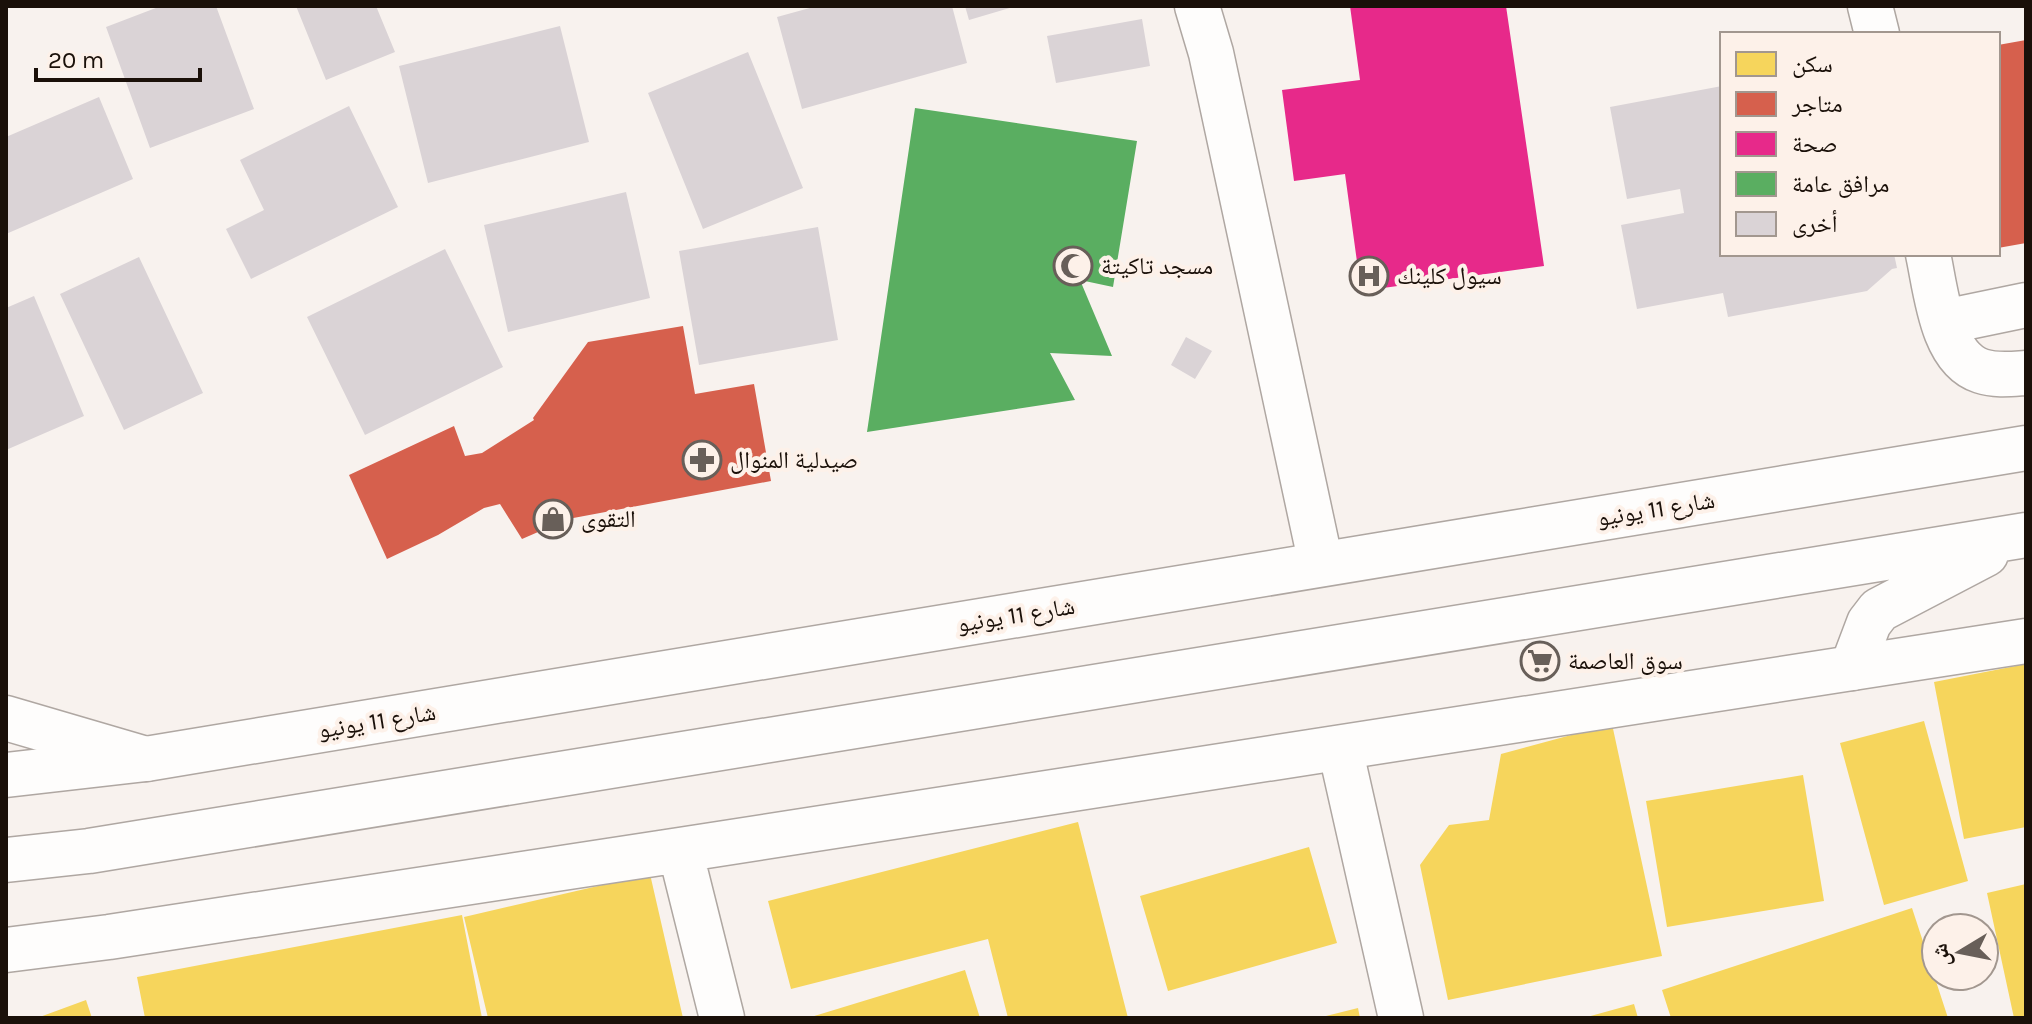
<svg xmlns="http://www.w3.org/2000/svg" width="2032" height="1024" font-family="Karla,'Noto Naskh Arabic',sans-serif">
	<style>
		.homes { fill: #f6d55c }
		.shops { fill: #d6604d }
		.health { fill: #e7298a }
		.public { fill: #5aae61 }
		.building { fill: #dad3d6 }
		.lines { fill: none; stroke-linecap: round; stroke-linejoin: round }
		.minor-casing { stroke: #afa7a2; stroke-width: 47 }
		.highway-casing { stroke: #afa7a2; stroke-width: 47 }
		.minor { stroke: #fefdfc; stroke-width: 44 }
		.highway { stroke: #fefdfc; stroke-width: 44 }
		.labels { text-anchor: middle; dominant-baseline: central; stroke-width: 8; stroke-linejoin: round; paint-order: stroke }
		.poi-label { font-size: 24px; fill: #1a1009; stroke: #fdf1e9; text-anchor: start }
		.street-label { font-size: 24px; fill: #1a1009; stroke: #fdf1e9 }
	</style>
	<rect width="100%" height="100%" fill="#f8f2ee"/>
	<!-- homes -->
	<path class="homes" d="M 2026,664 L 2026,827 L 1964,839 L 1934,682 Z
		M 1924,721 L 1968,881 L 1884,905 L 1840,743 Z
		M 1612,724 L 1662,956 L 1448,1000 L 1420,865 L 1449,825 L 1489,820 L 1501,754 Z
		M 1803,775 L 1824,901 L 1667,927 L 1646,801 Z
		M 1078,822 L 1128,1018 L 1008,1018 L 988,939 L 791,989 L 768,901 Z
		M 1309,847 L 1337,943 L 1168,991 L 1140,896 Z
		M 650,874 L 683,1018 L 488,1018 L 464,917 Z
		M 2026,884 L 2026,1018 L 2014,1018 L 1987,893 Z
		M 1912,908 L 1948,1018 L 1671,1018 L 1662,990 Z
		M 462,915 L 482,1018 L 145,1018 L 137,977 Z
		M 965,970 L 980,1018 L 811,1018 L 811,1017 Z
		M 86,1000 L 92,1018 L 37,1018 Z
		M 1634,1004 L 1638,1018 L 1588,1018 L 1587,1017 Z
		M 1358,1008 L 1360,1018 L 1322,1018 L 1322,1017 Z"/>
	<!-- shops -->
	<path class="shops" d="M 2026,40 L 2026,243 L 1998,248 L 1998,45 Z
		M 683,326 L 695,394 L 754,384 L 771,481 L 568,519 L 522,539 L 500,504 L 484,508 L 438,535 L 387,559 L 349,475 L 454,426 L 465,456 L 482,453 L 534,420 L 533,418 L 588,342 Z"/>
	<!-- health -->
	<path class="health" d="M 1350,6 L 1506,6 L 1544,266 L 1361,291 L 1345,174 L 1294,181 L 1282,90 L 1360,80 Z"/>
	<!-- public -->
	<path class="public" d="M 915,108 L 1137,141 L 1113,287 L 1080,280 L 1112,356 L 1050,353 L 1075,400 L 867,432 Z"/>
	<!-- building -->
	<path class="building" d="M 161,6 L 216,6 L 254,109 L 150,148 L 106,27 Z
		M 296,6 L 376,6 L 395,52 L 326,80 Z
		M 817,6 L 952,6 L 967,63 L 802,109 L 777,17 Z
		M 965,6 L 1013,6 L 1013,7 L 969,20 Z
		M 1142,19 L 1150,66 L 1056,83 L 1047,36 Z
		M 560,26 L 589,142 L 428,183 L 399,66 Z
		M 748,52 L 803,188 L 703,229 L 648,93 Z
		M 1722,86 L 1722,254 L 1894,254 L 1897,268 L 1892,269 L 1867,291 L 1728,317 L 1723,293 L 1637,309 L 1621,225 L 1684,213 L 1680,189 L 1627,199 L 1610,107 Z
		M 99,97 L 133,179 L 6,234 L 6,137 Z
		M 349,106 L 398,207 L 251,279 L 226,229 L 264,210 L 240,160 Z
		M 626,192 L 650,298 L 508,332 L 484,225 Z
		M 818,227 L 838,340 L 699,365 L 679,251 Z
		M 445,249 L 503,367 L 365,435 L 307,317 Z
		M 139,257 L 203,393 L 124,430 L 60,294 Z
		M 34,296 L 84,416 L 6,450 L 6,308 Z
		M 1186,337 L 1212,351 L 1195,379 L 1171,365 Z"/>
	<g class="lines">
		<defs>
			<path id="minor" d="M 1197,6 L 1211,53 L 1321,564
				M 1870,6 L 1877,34
				M 1928,254 C 1936,290 1941,358 1981,371 C 1996,376 2011,374 2026,373
				M 1944,322 L 2026,305
				M 6,718 L 146,759
				M 1340,748 L 1401,1018
				M 680,850 L 722,1018
				M 6,950 L 109,937 L 680,850 L 2026,641"/>
			<path id="highway" d="M 1852,668 L 1869,623 L 1879,610 L 1986,554
				M 6,775 L 146,759 L 2026,448
				M 6,860 L 89,851 L 2026,535"/>
		</defs>
		<!-- minor casing -->
		<use href="#minor" class="minor-casing"/>
		<!-- highway casing -->
		<use href="#highway" class="highway-casing"/>
		<!-- minor -->
		<use href="#minor" class="minor"/>
		<!-- highway -->
		<use href="#highway" class="highway"/>
	</g>
	<!-- icons -->
	<defs>
		<symbol id="mosque-ring" viewBox="-11 -11 22 22"><circle r="9.5" fill="#fdf1e9" stroke="#685f59" stroke-width="1.5"/><path d="M3.5-4.9A6 6 0 1 0 3.5 4.9A5 5 0 1 1 3.5-4.9Z" fill="#685f59"/></symbol>
		<symbol id="hospital-ring" viewBox="-11 -11 22 22"><circle r="9.5" fill="#fdf1e9" stroke="#685f59" stroke-width="1.5"/><path d="M-5-5h3v3.5h4V-5h3V5h-3V1.5h-4V5h-3Z" fill="#685f59"/></symbol>
		<symbol id="pharmacy-ring" viewBox="-11 -11 22 22"><circle r="9.5" fill="#fdf1e9" stroke="#685f59" stroke-width="1.5"/><path d="M-2-6h4v4h4v4h-4v4h-4v-4h-4v-4h4Z" fill="#685f59"/></symbol>
		<symbol id="shop-ring" viewBox="-11 -11 22 22"><circle r="9.5" fill="#fdf1e9" stroke="#685f59" stroke-width="1.5"/><path d="M-5-2.5h2.3a2.7 3.5 0 0 1 5.4 0H5L5.5 6h-11ZM-1.5-2.5h3a1.5 2.3 0 0 0-3 0Z" fill="#685f59"/></symbol>
		<symbol id="supermarket-ring" viewBox="-11 -11 22 22"><circle r="9.5" fill="#fdf1e9" stroke="#685f59" stroke-width="1.5"/><path d="M-6-5.5h2.5l.6 2H6L4.5 2H-2.5L-4.4-4H-6ZM-1.5 3.2a1.3 1.3 0 1 0 .1 0ZM3 3.2a1.3 1.3 0 1 0 .1 0Z" fill="#685f59"/></symbol>
	</defs>
	<g fill-rule="evenodd">
		<use href="#mosque-ring" x="1051" y="244" width="44" height="44"/>
		<use href="#hospital-ring" x="1347" y="254" width="44" height="44"/>
		<use href="#pharmacy-ring" x="680" y="438" width="44" height="44"/>
		<use href="#shop-ring" x="531" y="497" width="44" height="44"/>
		<use href="#supermarket-ring" x="1518" y="639" width="44" height="44"/>
	</g>
	<g class="labels">
		<!-- poi labels -->
		<g class="poi-label">
			<text x="1101" y="266">مسجد تاكيتة</text>
			<text x="1397" y="276">سيول كلينك</text>
			<text x="730" y="460">صيدلية المنوال</text>
			<text x="581" y="519">التقوى</text>
			<text x="1568" y="661">سوق العاصمة</text>
		</g>
		<!-- street labels -->
		<g class="street-label">
			<text transform="translate(1656 509) rotate(-9)">شارع 11 يونيو</text>
			<text transform="translate(1016 615) rotate(-9)">شارع 11 يونيو</text>
			<text transform="translate(377 721) rotate(-9)">شارع 11 يونيو</text>
		</g>
	</g>
	<!-- border -->
	<rect width="2032" height="1024" fill="none" stroke="#1a1009" stroke-width="16"/>
	<!-- legend -->
	<rect x="1720" y="32" width="280" height="224" fill="#fdf1e9" stroke="#a2978f" stroke-width="2"/>
	<rect x="1736" y="52" width="40" height="24" fill="#f6d55c" stroke="#a2978f" stroke-width="2"/>
	<text x="1792" y="72" font-size="24" fill="#1a1009">سكن</text>
	<rect x="1736" y="92" width="40" height="24" fill="#d6604d" stroke="#a2978f" stroke-width="2"/>
	<text x="1792" y="112" font-size="24" fill="#1a1009">متاجر</text>
	<rect x="1736" y="132" width="40" height="24" fill="#e7298a" stroke="#a2978f" stroke-width="2"/>
	<text x="1792" y="152" font-size="24" fill="#1a1009">صحة</text>
	<rect x="1736" y="172" width="40" height="24" fill="#5aae61" stroke="#a2978f" stroke-width="2"/>
	<text x="1792" y="192" font-size="24" fill="#1a1009">مرافق عامة</text>
	<rect x="1736" y="212" width="40" height="24" fill="#dad3d6" stroke="#a2978f" stroke-width="2"/>
	<text x="1792" y="232" font-size="24" fill="#1a1009">أخرى</text>
	<!-- north arrow -->
	<g transform="translate(1960 952) rotate(260)"><circle r="38" fill="#fdf1e9" stroke="#a2978f" stroke-width="2"/>
	<path d="M0-6L14 30L0 20L-14 30Z" fill="#685f59"/>
	<text y="-12" font-size="22" font-weight="bold" text-anchor="middle" fill="#1a1009">ش</text>
	</g>
	<!-- scale -->
	<path d="M36 68v12h164v-12" fill="none" stroke="#1a1009" stroke-width="4"/>
	<text x="48" y="68" font-size="24" fill="#1a1009" stroke="#fdf1e9" stroke-width="6" paint-order="stroke">20 m</text>
</svg>
